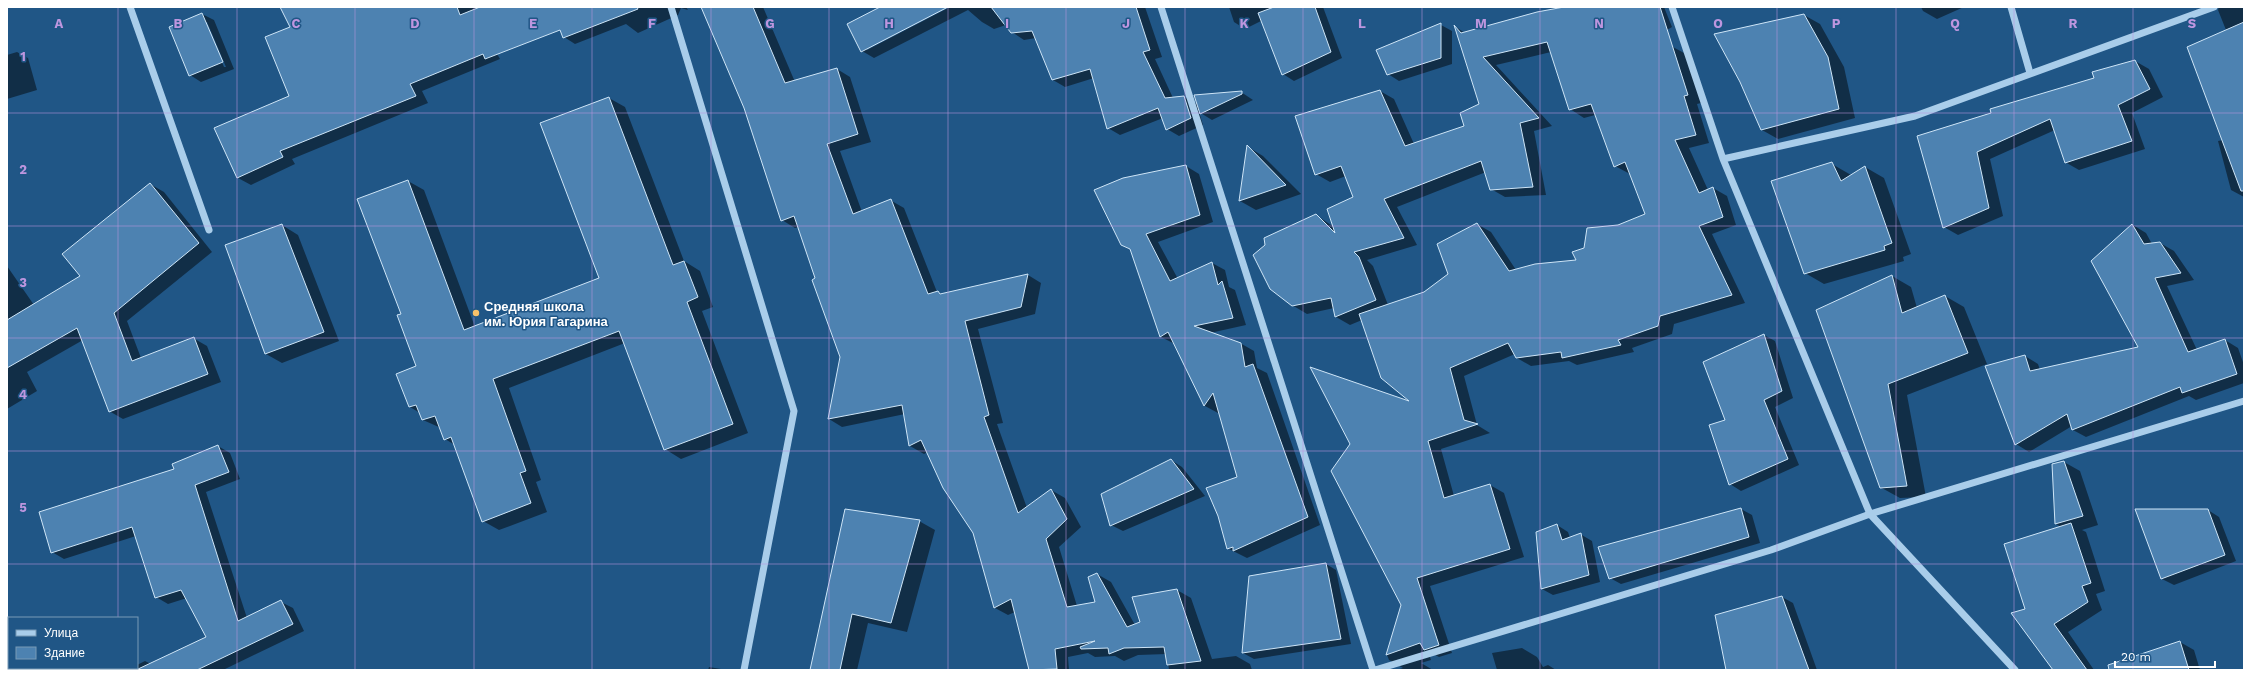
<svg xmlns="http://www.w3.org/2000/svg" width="2251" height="677" font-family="'Work Sans',sans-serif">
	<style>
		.shadow { fill: #0007; fill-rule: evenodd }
		.building { fill: #4d82b1; stroke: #cee5f7 }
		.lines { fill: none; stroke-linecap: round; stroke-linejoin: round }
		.minor { stroke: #a9cdea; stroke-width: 7 }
		.grid { fill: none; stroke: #bd96df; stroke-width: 1; stroke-opacity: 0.55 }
		.poi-dot { fill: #f7c16a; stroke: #205686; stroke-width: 1.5 }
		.labels { text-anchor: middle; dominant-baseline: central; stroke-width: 3; stroke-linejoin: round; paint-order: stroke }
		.poi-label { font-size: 13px; font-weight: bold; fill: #fff; stroke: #205686; text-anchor: start }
		.grid-label { font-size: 13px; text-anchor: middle; font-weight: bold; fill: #bd96df; stroke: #205686; stroke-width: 3; stroke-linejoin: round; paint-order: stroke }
	</style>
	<rect width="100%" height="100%" fill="#205686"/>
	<!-- shadow -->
	<path class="shadow" d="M 281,7 L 517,7 L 483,29 L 500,59 L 422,91 L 428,103 L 292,159 L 295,164 L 251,185 L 238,178 L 215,128 L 290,96 L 291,27 Z
		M 558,7 L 686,7 L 688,10 L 681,8 L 678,15 L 638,33 L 626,24 L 575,44 L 564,37 Z
		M 702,7 L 763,7 L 795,82 L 837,69 L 850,77 L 871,142 L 840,151 L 862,212 L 890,200 L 904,208 L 937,292 L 943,294 L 1028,275 L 1041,283 L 1035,314 L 978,329 L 1003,423 L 997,424 L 1027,508 L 1051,490 L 1065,498 L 1081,527 L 1059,547 L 1077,606 L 1096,603 L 1097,574 L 1111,582 L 1135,625 L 1141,622 L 1177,590 L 1191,598 L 1212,659 L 1236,656 L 1250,664 L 1252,670 L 1169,670 L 1167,654 L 1138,655 L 1124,661 L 1115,656 L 1095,657 L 1088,653 L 1068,657 L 1069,670 L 1030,670 L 1015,612 L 1008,615 L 995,608 L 974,533 L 928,452 L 924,454 L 910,446 L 905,414 L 842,427 L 829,419 L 841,357 L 799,227 L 795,228 L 782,220 L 744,107 Z
		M 882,7 L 946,7 L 867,48 L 867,50 L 950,7 L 1145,7 L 1162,57 L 1155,59 L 1173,98 L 1184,97 L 1199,105 L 1241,92 L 1253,100 L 1212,120 L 1199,112 L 1203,125 L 1179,136 L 1167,129 L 1163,118 L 1120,135 L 1108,128 L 1094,78 L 1065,87 L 1053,80 L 1036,38 L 1024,40 L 1012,32 L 1006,25 L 994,29 L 982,22 L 968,10 L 874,58 L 862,51 Z
		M 1229,7 L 1323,7 L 1342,58 L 1294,81 L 1283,74 L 1261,21 L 1245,29 L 1234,22 Z
		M 1556,7 L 1664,7 L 1672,27 L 1620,58 L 1671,46 L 1686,54 L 1701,103 L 1697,104 L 1709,143 L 1689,148 L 1708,190 L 1713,188 L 1727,196 L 1736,225 L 1712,234 L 1745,303 L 1674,324 L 1672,334 L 1632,348 L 1634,352 L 1577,365 L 1569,361 L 1531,366 L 1517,358 L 1515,354 L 1464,376 L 1477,425 L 1490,433 L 1441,449 L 1454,496 L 1490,485 L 1504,493 L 1524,557 L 1430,586 L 1452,653 L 1439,657 L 1428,651 L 1431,660 L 1421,663 L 1433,670 L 1396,670 L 1403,668 L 1389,660 L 1387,655 L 1402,605 L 1413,403 L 1362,320 L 1350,325 L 1336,317 L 1334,308 L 1307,314 L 1292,305 L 1316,215 L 1334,227 L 1355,197 L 1346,176 L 1330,182 L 1316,174 L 1380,91 L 1394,99 L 1414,144 L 1465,126 L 1481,104 L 1456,27 L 1465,33 L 1557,9 ZM 1551,52 L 1570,109 L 1584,118 L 1595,115 L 1615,166 L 1630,174 L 1646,215 L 1618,226 L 1585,249 L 1578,261 L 1516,270 L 1491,232 L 1477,224 L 1449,274 L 1425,293 L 1388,305 L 1373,266 L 1367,260 L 1417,245 L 1397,207 L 1486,172 L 1491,189 L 1505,197 L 1546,195 L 1534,131 L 1552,126 L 1496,65 Z
		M 1921,7 L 1964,7 L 1937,19 L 1923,11 Z
		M 2219,7 L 2244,7 L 2244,197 L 2231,190 L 2218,141 L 2223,140 L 2226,30 L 2218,10 Z
		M 202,14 L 214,20 L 234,69 L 201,82 L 190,75 ZM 205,22 L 207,22 L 226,67 L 224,67 Z
		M 1804,15 L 1820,24 L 1844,67 L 1855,118 L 1778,139 L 1762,130 L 1741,82 Z
		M 1441,25 L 1452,31 L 1452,64 L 1399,81 L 1388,74 Z
		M 17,52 L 28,58 L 37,90 L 7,99 L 7,55 Z
		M 2135,61 L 2149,69 L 2163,97 L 2132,113 L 2145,149 L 2079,170 L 2065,162 L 2055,130 L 1990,159 L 2003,216 L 1958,235 L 1944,227 L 1992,114 L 2095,79 Z
		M 609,98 L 625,107 L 684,261 L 700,271 L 713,307 L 702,311 L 748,433 L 681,459 L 665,449 L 625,343 L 509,388 L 541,480 L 536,482 L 547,512 L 499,530 L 483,521 L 455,445 L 445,439 L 441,428 L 423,420 L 420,413 L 410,407 L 418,367 L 402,315 L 408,181 L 424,190 L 475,327 L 600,279 Z
		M 1248,147 L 1263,156 L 1301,194 L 1256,210 L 1240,201 Z
		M 1832,164 L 1851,175 L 1865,167 L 1884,178 L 1911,254 L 1903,257 L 1904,261 L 1824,284 L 1805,273 Z
		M 1186,166 L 1199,174 L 1213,222 L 1158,242 L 1178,279 L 1212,263 L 1225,270 L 1229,287 L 1235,290 L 1246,325 L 1210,333 L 1240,343 L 1254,351 L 1257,368 L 1267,373 L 1320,525 L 1247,558 L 1227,548 L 1238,478 L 1219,411 L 1218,413 L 1205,406 L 1175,344 L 1161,337 L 1132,250 Z
		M 150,184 L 164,192 L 212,252 L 127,321 L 141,358 L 193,338 L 207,346 L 221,382 L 123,419 L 109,411 L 83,340 L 27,372 L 37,391 L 7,409 L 7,266 L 34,305 L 82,277 Z
		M 282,225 L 298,235 L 339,341 L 282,363 L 266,354 Z
		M 2133,225 L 2146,233 L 2152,244 L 2160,243 L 2174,251 L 2194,280 L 2167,286 L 2197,350 L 2225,340 L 2238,348 L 2244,365 L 2244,383 L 2196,400 L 2189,396 L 2086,437 L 2073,430 L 2072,426 L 2029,452 L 2016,444 L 2025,356 L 2038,364 L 2040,370 L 2140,348 Z
		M 1892,276 L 1911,287 L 1917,308 L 1945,296 L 1964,307 L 1987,364 L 1907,395 L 1926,497 L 1900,498 L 1880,487 Z
		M 1764,335 L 1775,341 L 1793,398 L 1775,407 L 1799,465 L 1741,491 L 1730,484 L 1726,421 Z
		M 218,446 L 230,453 L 240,479 L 206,492 L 247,618 L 281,602 L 293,608 L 304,631 L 223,670 L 126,670 L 137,668 L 137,665 L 145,661 L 151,664 L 207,637 L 187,598 L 168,604 L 156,597 L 136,536 L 64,559 L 52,552 L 176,469 Z
		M 1171,460 L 1182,467 L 1205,496 L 1123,531 L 1111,525 Z
		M 2064,462 L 2080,471 L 2098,525 L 2082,530 L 2086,532 L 2105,591 L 2096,594 L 2102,610 L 2068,632 L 2094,670 L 2054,670 L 2026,609 L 2061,527 L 2056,524 L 2053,465 Z
		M 1741,509 L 1752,515 L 1760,543 L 1621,584 L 1610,578 Z
		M 2136,510 L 2208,510 L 2219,517 L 2236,561 L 2174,585 L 2162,579 Z
		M 919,521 L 935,530 L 907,632 L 868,623 L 857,670 L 811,670 Z
		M 1557,525 L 1568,532 L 1570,538 L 1580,534 L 1592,541 L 1600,582 L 1553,595 L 1542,589 Z
		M 1326,564 L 1336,570 L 1351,644 L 1254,659 L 1243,653 Z
		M 1782,597 L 1793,603 L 1817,670 L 1725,670 Z
		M 2180,642 L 2194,650 L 2200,670 L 2152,670 Z
		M 1522,648 L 1537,657 L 1543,667 L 1548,665 L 1556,670 L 1497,670 L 1492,653 Z
		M 709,667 L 727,670 L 708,670 Z"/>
	<!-- building -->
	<path class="building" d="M 280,7 L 457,7 L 460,15 L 480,7 L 637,7 L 638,9 L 563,38 L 560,30 L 485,59 L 483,54 L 410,84 L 416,96 L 280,151 L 283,157 L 237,178 L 214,128 L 289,96 L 265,37 L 290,27 Z
		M 701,7 L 753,7 L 785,83 L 837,68 L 858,134 L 827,144 L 853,214 L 891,199 L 928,294 L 938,291 L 940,294 L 1028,274 L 1021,307 L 965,321 L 989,415 L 984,417 L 1018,513 L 1051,489 L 1067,519 L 1046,539 L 1067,607 L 1095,602 L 1088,577 L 1097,573 L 1127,627 L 1140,622 L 1132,597 L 1177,589 L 1201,661 L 1167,665 L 1164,647 L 1124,648 L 1109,654 L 1108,648 L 1081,649 L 1080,647 L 1095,641 L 1055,649 L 1057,669 L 1029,670 L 1011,599 L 994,608 L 973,533 L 943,488 L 921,440 L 909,446 L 902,405 L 828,419 L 840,357 L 812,280 L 815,278 L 794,216 L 781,221 L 744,108 Z
		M 880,7 L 948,7 L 861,52 L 847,24 Z
		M 991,7 L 1136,7 L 1150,50 L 1143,52 L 1165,98 L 1184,96 L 1191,118 L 1166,130 L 1158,108 L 1107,129 L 1090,69 L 1052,80 L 1032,31 L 1011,33 Z
		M 1274,7 L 1315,7 L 1331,52 L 1282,75 L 1258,13 Z
		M 1564,7 L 1660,7 L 1688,95 L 1684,96 L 1696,135 L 1675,140 L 1699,193 L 1713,187 L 1723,217 L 1699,226 L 1732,295 L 1660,316 L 1658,326 L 1618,340 L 1621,345 L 1562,358 L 1561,352 L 1516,358 L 1508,343 L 1450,368 L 1464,420 L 1478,424 L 1428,441 L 1444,498 L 1490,484 L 1510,549 L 1417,578 L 1439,645 L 1424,650 L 1420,643 L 1386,655 L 1401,605 L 1331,471 L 1350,444 L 1310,367 L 1409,401 L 1381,378 L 1359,314 L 1424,292 L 1448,274 L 1437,244 L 1477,223 L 1509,271 L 1535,264 L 1576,260 L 1572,252 L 1584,248 L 1587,228 L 1618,225 L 1645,214 L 1625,162 L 1614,167 L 1591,104 L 1569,110 L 1547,42 L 1483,57 L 1539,118 L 1520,123 L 1533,187 L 1490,190 L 1481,161 L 1384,199 L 1404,238 L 1354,252 L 1359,257 L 1376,300 L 1335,317 L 1331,298 L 1292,306 L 1270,289 L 1253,255 L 1265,245 L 1264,238 L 1316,214 L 1335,233 L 1327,209 L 1353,197 L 1341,166 L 1315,175 L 1295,116 L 1380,90 L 1405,146 L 1464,126 L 1460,113 L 1479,104 L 1454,25 L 1461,33 L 1537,12 Z
		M 202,13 L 223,62 L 189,76 L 169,27 Z
		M 1804,14 L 1828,57 L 1839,109 L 1761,130 L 1740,82 L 1714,34 Z
		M 2244,22 L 2244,191 L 2241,191 L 2187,47 Z
		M 1441,23 L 1441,58 L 1387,75 L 1376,50 Z
		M 2135,60 L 2150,89 L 2118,105 L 2132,141 L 2065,163 L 2050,119 L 1977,152 L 1989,208 L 1943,228 L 1917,136 L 1991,113 L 1990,109 L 2094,78 L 2092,72 Z
		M 1242,91 L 1242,94 L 1200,114 L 1194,95 Z
		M 609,97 L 673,265 L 684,261 L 698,297 L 687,302 L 733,424 L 664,450 L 619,331 L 493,379 L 526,471 L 520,473 L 531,503 L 482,522 L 451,437 L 444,440 L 435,416 L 422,420 L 416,405 L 409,407 L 396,374 L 416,366 L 397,315 L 401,314 L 357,199 L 408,180 L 464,330 L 599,278 L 540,123 Z
		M 1247,145 L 1286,185 L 1239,201 Z
		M 1832,162 L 1841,181 L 1865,166 L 1892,243 L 1884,246 L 1885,250 L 1804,274 L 1771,181 Z
		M 1186,165 L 1200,215 L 1146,234 L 1170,281 L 1212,262 L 1218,285 L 1222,281 L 1233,318 L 1194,326 L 1241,343 L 1245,367 L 1253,364 L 1308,517 L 1233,551 L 1233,547 L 1227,549 L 1218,516 L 1206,488 L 1237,477 L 1213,393 L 1204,406 L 1168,332 L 1160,337 L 1130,249 L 1121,245 L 1094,190 L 1123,178 Z
		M 150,183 L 199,243 L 114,313 L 132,361 L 194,337 L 208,374 L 109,412 L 77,328 L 7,368 L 7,320 L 80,276 L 62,254 Z
		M 282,224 L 324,332 L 265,354 L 225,245 Z
		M 2132,224 L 2144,244 L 2160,242 L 2181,273 L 2155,278 L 2188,352 L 2225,339 L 2237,374 L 2182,393 L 2180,387 L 2072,430 L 2067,414 L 2015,445 L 1985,366 L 2025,355 L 2030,371 L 2138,347 L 2091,261 Z
		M 1892,275 L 1902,313 L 1945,295 L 1968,353 L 1888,384 L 1907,486 L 1880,488 L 1816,310 Z
		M 1764,334 L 1782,391 L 1764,400 L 1788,459 L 1729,485 L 1709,425 L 1725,420 L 1703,362 Z
		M 218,445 L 229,472 L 195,485 L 238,621 L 281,600 L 293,624 L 197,670 L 136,670 L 206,637 L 181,590 L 155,598 L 132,527 L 51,553 L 39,512 L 174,469 L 172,464 Z
		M 1171,459 L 1194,489 L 1110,526 L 1101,494 Z
		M 2064,461 L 2083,516 L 2055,524 L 2052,464 Z
		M 1741,508 L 1749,537 L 1609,579 L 1598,547 Z
		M 845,509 L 920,520 L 891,623 L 852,614 L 840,670 L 810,670 Z
		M 2135,509 L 2208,509 L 2225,555 L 2161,579 Z
		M 2071,523 L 2091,583 L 2082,586 L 2088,602 L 2054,624 L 2087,670 L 2053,670 L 2011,613 L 2025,609 L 2004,544 Z
		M 1557,524 L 1562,540 L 1581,533 L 1589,575 L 1541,589 L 1536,532 Z
		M 1326,563 L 1341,639 L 1242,653 L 1249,576 Z
		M 1782,596 L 1809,670 L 1726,670 L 1715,615 Z
		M 2180,641 L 2189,670 L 2109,670 L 2108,665 Z"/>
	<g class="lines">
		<!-- minor -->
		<path class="minor" d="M 130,7 L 209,230
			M 671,7 L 794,411 L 744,670
			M 1161,7 L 1373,670
			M 1672,7 L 1723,159 L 1870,514 L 2015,670
			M 2011,7 L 2030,73
			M 1723,159 L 1915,116 L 2214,7
			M 7,620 L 9,625
			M 27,668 L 28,670
			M 1375,670 L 1771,550 L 1870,514 L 2244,401"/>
	</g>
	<!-- grid -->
	<path class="grid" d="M 118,7 L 118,618M 237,7 L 237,670M 355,7 L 355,670M 474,7 L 474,670M 592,7 L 592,670M 711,7 L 711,670M 829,7 L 829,670M 948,7 L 948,670M 1066,7 L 1066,670M 1185,7 L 1185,670M 1303,7 L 1303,670M 1422,7 L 1422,670M 1540,7 L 1540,670M 1659,7 L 1659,670M 1777,7 L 1777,670M 1896,7 L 1896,670M 2014,7 L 2014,670M 2133,7 L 2133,670M 7,113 L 2244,113M 7,226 L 2244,226M 7,338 L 2244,338M 7,451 L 2244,451M 7,564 L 2244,564M 118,668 L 118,670"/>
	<!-- markers -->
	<circle class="poi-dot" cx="476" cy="313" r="4"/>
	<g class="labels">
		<!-- poi labels -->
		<g class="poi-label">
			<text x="484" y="306">Средняя школа<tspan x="484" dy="15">им. Юрия Гагарина</tspan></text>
		</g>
	</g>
	<g class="grid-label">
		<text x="59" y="28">A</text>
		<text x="178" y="28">B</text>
		<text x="296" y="28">C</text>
		<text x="415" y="28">D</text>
		<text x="533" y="28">E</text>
		<text x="652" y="28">F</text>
		<text x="770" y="28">G</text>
		<text x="889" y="28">H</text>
		<text x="1007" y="28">I</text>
		<text x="1126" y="28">J</text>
		<text x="1244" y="28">K</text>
		<text x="1362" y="28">L</text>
		<text x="1481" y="28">M</text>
		<text x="1599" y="28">N</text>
		<text x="1718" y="28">O</text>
		<text x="1836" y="28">P</text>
		<text x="1955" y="28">Q</text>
		<text x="2073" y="28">R</text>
		<text x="2192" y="28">S</text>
		<text x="23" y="61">1</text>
		<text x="23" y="174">2</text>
		<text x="23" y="287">3</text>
		<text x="23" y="399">4</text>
		<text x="23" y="512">5</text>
	</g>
	<!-- border -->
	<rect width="2251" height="677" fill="none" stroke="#ffffff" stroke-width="16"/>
	<!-- legend -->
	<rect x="8" y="617" width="130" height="52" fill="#205686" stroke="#799ab6"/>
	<rect x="16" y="630" width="20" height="6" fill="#a9cdea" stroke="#799ab6"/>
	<text x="44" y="637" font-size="12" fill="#ffffff">Улица</text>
	<rect x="16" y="647" width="20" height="12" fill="#4d82b1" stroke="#799ab6"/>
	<text x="44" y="657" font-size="12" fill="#ffffff">Здание</text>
	<!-- scale -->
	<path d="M2115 661v6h100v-6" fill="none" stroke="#ffffff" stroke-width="2"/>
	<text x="2121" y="661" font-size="12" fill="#ffffff" stroke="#205686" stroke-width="3" paint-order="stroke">20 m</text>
</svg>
